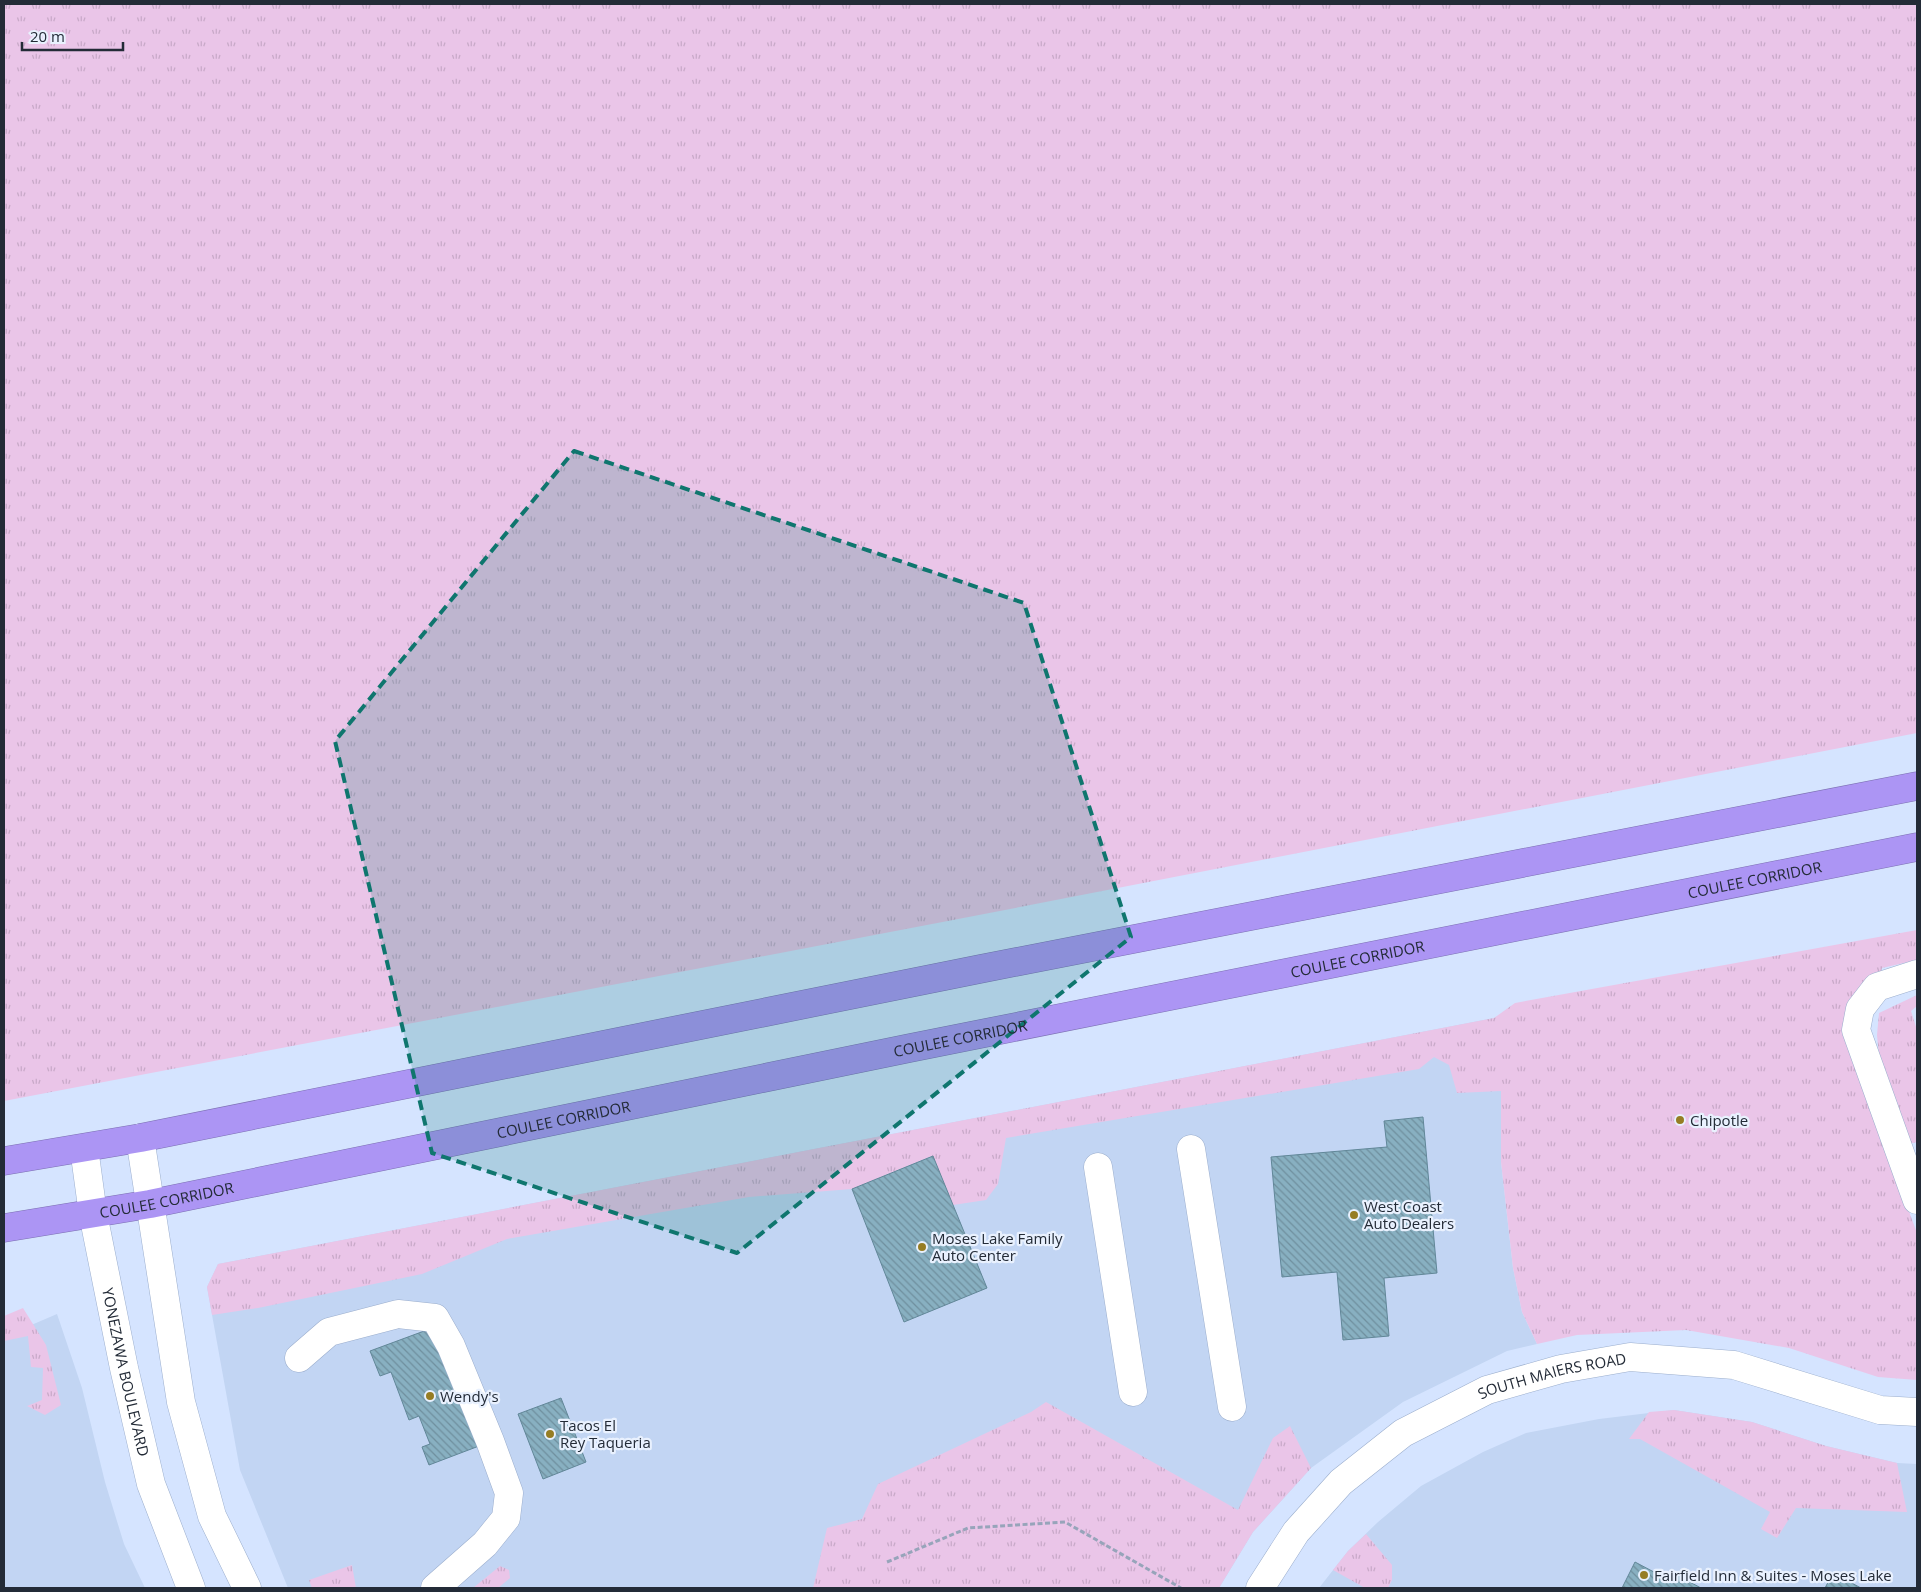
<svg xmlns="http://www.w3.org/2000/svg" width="1921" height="1592" font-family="'Open Sans',sans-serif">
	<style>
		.built { fill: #c2d5f3 }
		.grass { fill: url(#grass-tufts) }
		.building { fill: url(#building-back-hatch); stroke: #618798 }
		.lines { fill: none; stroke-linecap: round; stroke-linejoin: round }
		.minor-casing { stroke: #9baecd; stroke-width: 29 }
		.highway-casing { stroke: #7c70b2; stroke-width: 29 }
		.path { stroke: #97a4ba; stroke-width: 3; stroke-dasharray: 5 2.5; stroke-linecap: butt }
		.minor { stroke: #fff; stroke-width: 28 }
		.highway { stroke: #ac95f4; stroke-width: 28 }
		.marked { fill: #0f766e; fill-opacity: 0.2; stroke: #0f766e; stroke-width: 4; stroke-dasharray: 10 6; stroke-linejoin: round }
		.poi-dot { fill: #967d24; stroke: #e9f1fe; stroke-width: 2 }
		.labels { text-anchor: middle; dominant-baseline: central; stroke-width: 4.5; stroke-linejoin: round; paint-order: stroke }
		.street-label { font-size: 15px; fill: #232b37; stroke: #e9f1fe }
		.poi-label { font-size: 15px; fill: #232b37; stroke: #e9f1fe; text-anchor: start }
	</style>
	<defs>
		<pattern id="grass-tufts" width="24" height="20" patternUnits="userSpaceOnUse" patternTransform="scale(1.25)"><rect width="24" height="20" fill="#eac5e8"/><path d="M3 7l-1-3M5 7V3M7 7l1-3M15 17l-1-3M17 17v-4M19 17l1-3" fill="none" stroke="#c8a9c8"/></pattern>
		<pattern id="building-back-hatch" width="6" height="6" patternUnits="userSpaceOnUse" patternTransform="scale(1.25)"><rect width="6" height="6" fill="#88b0c1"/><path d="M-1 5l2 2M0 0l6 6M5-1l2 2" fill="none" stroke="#6f8f9e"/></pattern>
	</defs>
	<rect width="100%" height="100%" fill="#d5e4ff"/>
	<!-- built -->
	<path class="built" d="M 1494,1018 L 1501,1091 L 1501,1162 L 1513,1268 L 1522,1312 L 1537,1344 L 1507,1351 L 1403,1402 L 1311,1468 L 1253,1532 L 1219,1588 L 288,1588 L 240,1470 L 207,1287 L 218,1264 Z
		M 57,1314 L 82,1388 L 105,1482 L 124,1544 L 145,1588 L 4,1588 L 4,1330 L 29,1326 Z
		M 1674,1410 L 1752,1422 L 1826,1446 L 1897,1463 L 1917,1464 L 1917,1588 L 1319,1588 L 1348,1551 L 1378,1522 L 1421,1486 L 1483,1452 L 1526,1433 L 1599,1419 Z"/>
	<!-- grass -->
	<path class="grass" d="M 4,4 L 1917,4 L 1917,733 L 953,920 L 4,1101 Z
		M 1917,930 L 1917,960 L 1882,968 L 1879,982 L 1850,1052 L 1917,1233 L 1917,1380 L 1878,1377 L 1789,1348 L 1686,1330 L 1577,1335 L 1537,1344 L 1522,1312 L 1513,1268 L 1501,1162 L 1501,1091 L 1457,1093 L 1449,1065 L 1434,1057 L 1419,1069 L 1006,1138 L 998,1184 L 986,1200 L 953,1205 L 932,1156 L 852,1189 L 749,1197 L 507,1239 L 422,1274 L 258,1308 L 212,1315 L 207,1287 L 218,1264 L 1494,1018 L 1515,1003 Z
		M 1917,995 L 1917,1006 L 1911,1011 L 1917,1030 L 1917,1142 L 1909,1144 L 1881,1077 L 1877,1035 L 1879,1013 Z
		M 23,1308 L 46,1345 L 61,1405 L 45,1415 L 27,1406 L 42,1400 L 43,1368 L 31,1367 L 28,1336 L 4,1341 L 4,1316 Z
		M 1046,1402 L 1238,1510 L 1273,1438 L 1290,1426 L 1311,1468 L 1253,1532 L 1219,1588 L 813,1588 L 827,1528 L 862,1519 L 878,1484 L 1031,1412 Z
		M 1674,1410 L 1752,1422 L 1826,1446 L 1897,1463 L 1907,1512 L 1796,1508 L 1777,1538 L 1761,1529 L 1770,1512 L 1640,1439 L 1629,1439 L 1649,1412 Z
		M 1366,1534 L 1392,1565 L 1392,1580 L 1388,1588 L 1365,1588 L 1333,1570 L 1348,1551 Z
		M 352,1565 L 356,1588 L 312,1588 L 309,1580 Z
		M 500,1566 L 509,1570 L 510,1578 L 498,1588 L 473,1588 Z"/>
	<!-- building -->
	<path class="building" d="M 1423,1117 L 1437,1273 L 1384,1278 L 1389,1336 L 1343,1340 L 1337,1272 L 1282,1277 L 1271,1157 L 1387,1147 L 1384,1121 Z
		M 933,1156 L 987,1288 L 904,1322 L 852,1189 Z
		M 435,1327 L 479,1446 L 429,1465 L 422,1447 L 430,1444 L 419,1416 L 409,1420 L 391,1372 L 380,1376 L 370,1351 Z
		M 561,1398 L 586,1462 L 543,1479 L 518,1414 Z
		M 1635,1562 L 1669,1580 L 1673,1573 L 1701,1588 L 1622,1588 Z
		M 1833,1573 L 1861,1588 L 1825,1588 Z"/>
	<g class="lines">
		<defs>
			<g id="minor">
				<path d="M 1917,974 L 1877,987 L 1860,1009 L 1856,1030 L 1917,1200"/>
				<path d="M 140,1138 L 181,1402 L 212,1516 L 247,1588"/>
				<path id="s1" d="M 84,1148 L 93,1214 L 124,1368 L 151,1484 L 191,1588"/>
				<path d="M 1191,1149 L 1232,1407"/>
				<path d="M 1098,1167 L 1133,1392"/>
				<path d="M 299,1358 L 329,1332 L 398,1314 L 435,1318 L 451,1346 L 490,1441 L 509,1493 L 506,1518 L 485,1544 L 435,1588"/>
				<path id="s2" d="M 1260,1588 L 1296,1532 L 1341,1482 L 1403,1433 L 1487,1390 L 1561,1369 L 1630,1357 L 1734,1365 L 1880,1410 L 1917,1412"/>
			</g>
			<g id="highway">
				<path d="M 4,1161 L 140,1138 L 980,969 L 1917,786"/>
				<path id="s3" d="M 4,1228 L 150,1204 L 910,1048 L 1917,847"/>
			</g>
		</defs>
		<!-- minor casing -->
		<use href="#minor" class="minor-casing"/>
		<!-- highway casing -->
		<use href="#highway" class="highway-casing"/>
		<!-- path -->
		<path class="path" d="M 887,1562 L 968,1528 L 1065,1522 L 1181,1588"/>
		<!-- minor -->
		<use href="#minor" class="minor"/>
		<!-- highway -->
		<use href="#highway" class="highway"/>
	</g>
	<!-- marked area -->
	<path class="marked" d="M 574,451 L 1024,603 L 1131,937 L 737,1253 L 432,1153 L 335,741 Z"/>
	<!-- markers -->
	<g class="poi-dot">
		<circle cx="1680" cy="1120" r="5"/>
		<circle cx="1354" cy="1215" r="5"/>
		<circle cx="922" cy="1247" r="5"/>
		<circle cx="430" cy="1396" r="5"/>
		<circle cx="550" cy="1434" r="5"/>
		<circle cx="1644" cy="1575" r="5"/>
	</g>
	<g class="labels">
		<!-- street labels -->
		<g class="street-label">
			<text stroke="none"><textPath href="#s3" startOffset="1785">COULEE CORRIDOR</textPath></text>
			<text stroke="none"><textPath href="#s3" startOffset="1380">COULEE CORRIDOR</textPath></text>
			<text stroke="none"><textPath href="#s3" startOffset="975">COULEE CORRIDOR</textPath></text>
			<text stroke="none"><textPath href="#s3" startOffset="570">COULEE CORRIDOR</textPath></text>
			<text stroke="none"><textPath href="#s3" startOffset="165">COULEE CORRIDOR</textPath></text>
			<text stroke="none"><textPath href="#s1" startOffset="228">YONEZAWA BOULEVARD</textPath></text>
			<text stroke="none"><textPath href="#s2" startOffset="374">SOUTH MAIERS ROAD</textPath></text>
		</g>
		<!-- poi labels -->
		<g class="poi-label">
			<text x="1690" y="1120">Chipotle</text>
			<text x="1364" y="1206">West Coast<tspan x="1364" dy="17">Auto Dealers</tspan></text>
			<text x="932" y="1238">Moses Lake Family<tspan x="932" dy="17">Auto Center</tspan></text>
			<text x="440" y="1396">Wendy's</text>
			<text x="560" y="1425">Tacos El<tspan x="560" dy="17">Rey Taqueria</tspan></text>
			<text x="1654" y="1575">Fairfield Inn &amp; Suites - Moses Lake</text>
		</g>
	</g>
	<!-- border -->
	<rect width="1921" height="1592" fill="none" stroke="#232b37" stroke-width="10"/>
	<!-- scale -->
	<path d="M22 42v8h101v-8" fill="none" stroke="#232b37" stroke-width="2.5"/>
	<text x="30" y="42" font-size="15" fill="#232b37" stroke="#e9f1fe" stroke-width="4" paint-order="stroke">20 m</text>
</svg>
